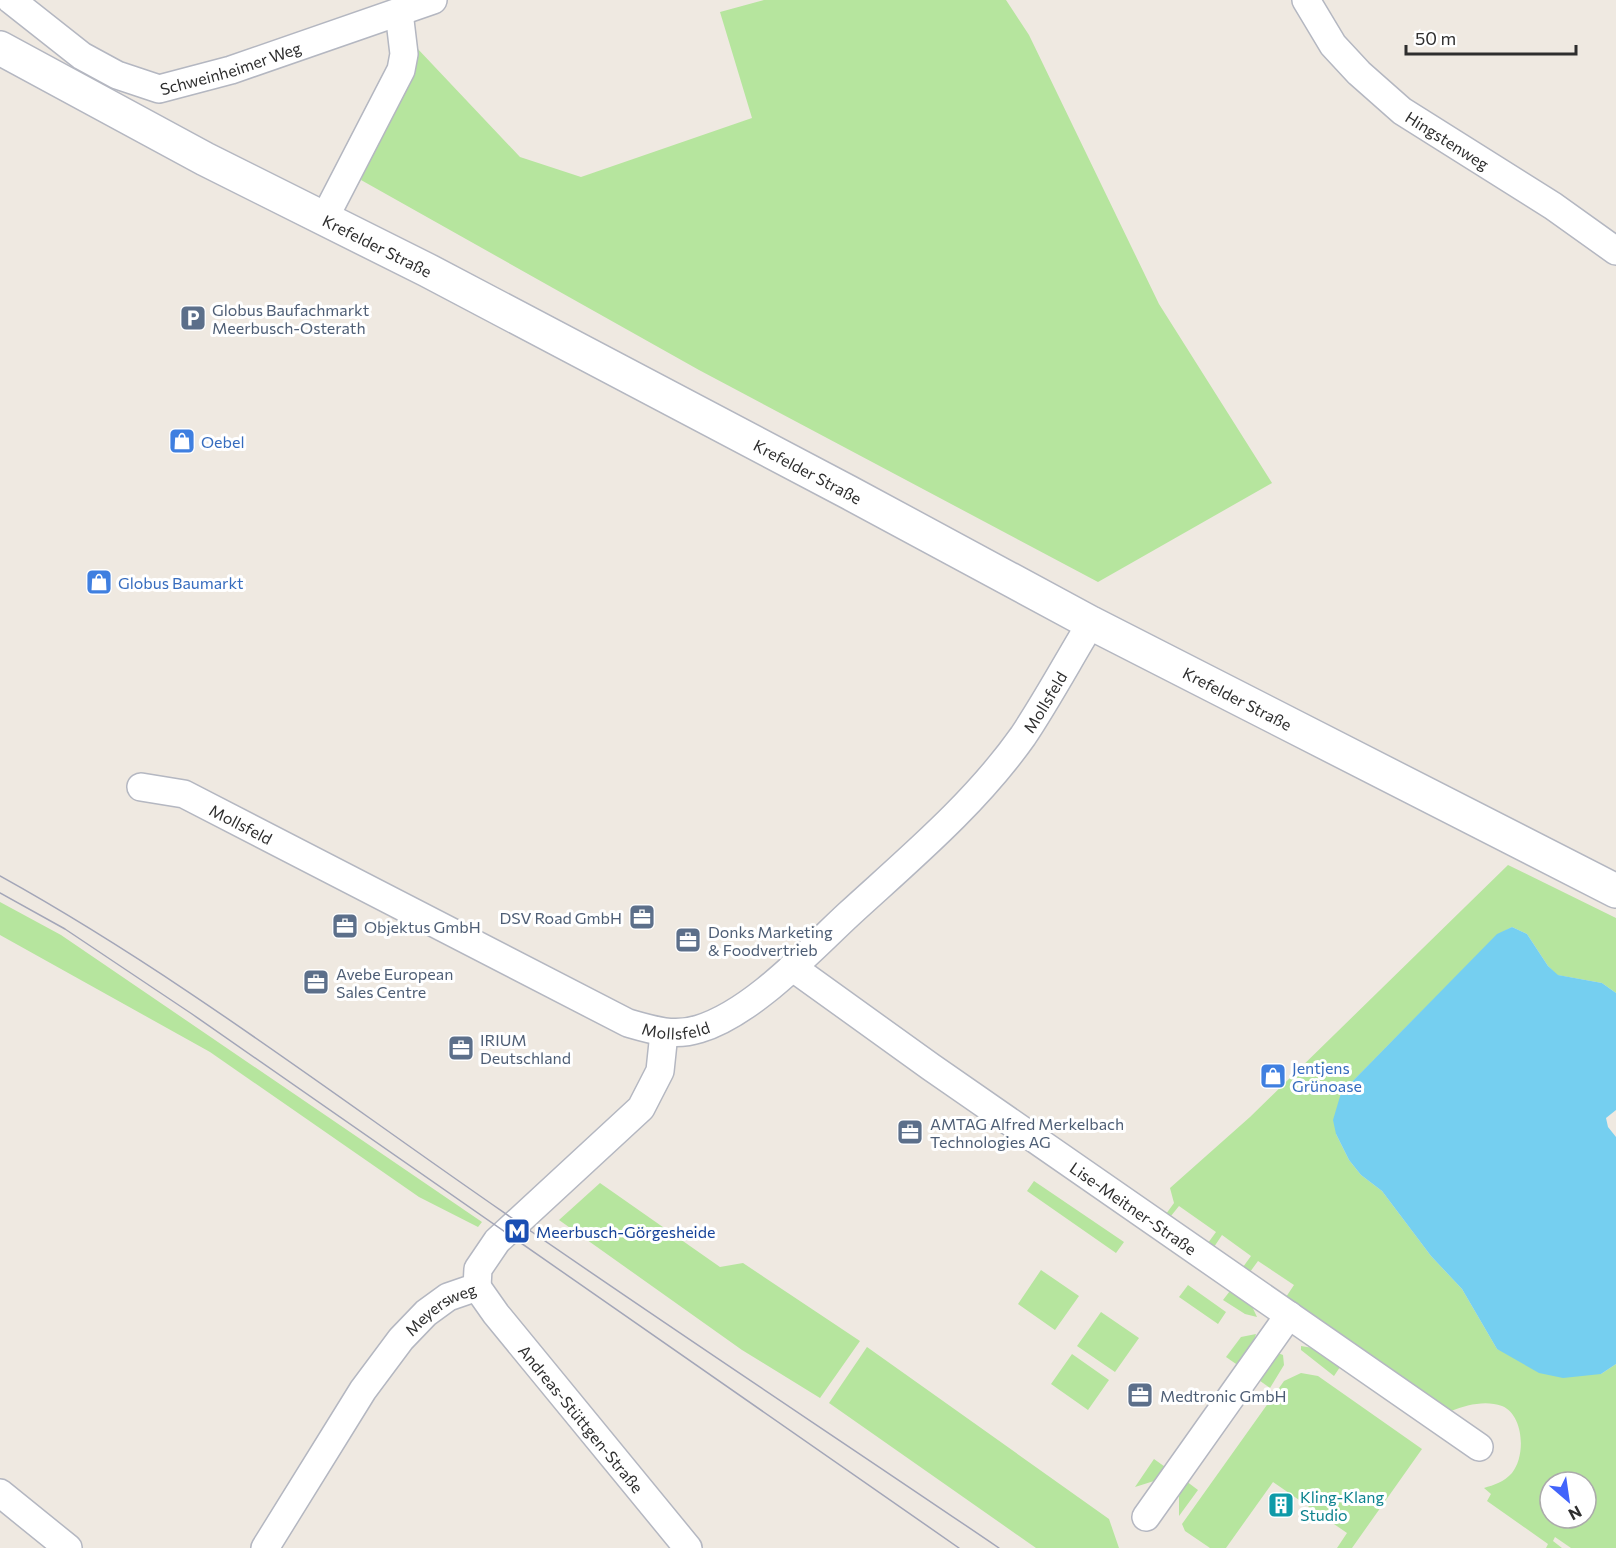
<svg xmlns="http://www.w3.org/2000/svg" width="1616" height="1548" font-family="Commissioner,sans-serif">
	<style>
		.green { fill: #b6e59e; fill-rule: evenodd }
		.water { fill: #75cff0 }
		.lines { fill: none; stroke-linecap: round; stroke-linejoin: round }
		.street-casing { stroke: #b4b7c1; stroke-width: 30 }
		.secondary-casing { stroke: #b4b7c1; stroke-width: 36 }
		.street { stroke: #fff; stroke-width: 27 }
		.secondary { stroke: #fff; stroke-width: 33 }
		.tram { stroke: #a3a6b8; stroke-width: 1.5 }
		.labels { text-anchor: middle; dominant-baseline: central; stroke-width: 6; stroke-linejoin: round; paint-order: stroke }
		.street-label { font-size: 16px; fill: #2e2e2e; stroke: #fff }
		.service-label { font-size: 16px; fill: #4e5e75; stroke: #fff; text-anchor: start }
		.shop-label { font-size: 16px; fill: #366cbe; stroke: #fff; text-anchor: start }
		.transit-label { font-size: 16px; fill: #164399; stroke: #fff; text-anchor: start }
		.culture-label { font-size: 16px; fill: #0d838f; stroke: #fff; text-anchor: start }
	</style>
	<rect width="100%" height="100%" fill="#efe9e1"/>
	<!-- green -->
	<path class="green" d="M 764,0 L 1006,0 L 1029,35 L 1159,304 L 1272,483 L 1098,582 L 699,370 L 361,180 L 416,47 L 520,157 L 581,177 L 752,118 L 720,12 Z
		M 1508,865 L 1616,918 L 1616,993 L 1602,983 L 1557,975 L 1548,966 L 1527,934 L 1512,927 L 1497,935 L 1341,1093 L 1336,1134 L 1349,1160 L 1361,1175 L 1382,1191 L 1431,1256 L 1462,1289 L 1497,1349 L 1601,1374 L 1616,1364 L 1616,1548 L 1571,1548 L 1555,1537 L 1553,1541 L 1562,1548 L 1546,1548 L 1548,1544 L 1487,1501 L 1491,1494 L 1484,1488 C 1494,1485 1504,1482 1512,1473 C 1526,1456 1524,1415 1502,1406 C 1485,1400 1467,1405 1451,1411 L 1286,1297 L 1294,1285 L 1258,1261 L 1250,1272 L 1243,1267 L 1251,1256 L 1222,1235 L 1214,1247 L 1208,1243 L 1216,1232 L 1179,1206 L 1171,1216 L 1166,1214 L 1174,1203 L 1170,1188 L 1250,1117 ZM 1550,1482 L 1586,1482 L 1586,1518 L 1550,1518 Z
		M 0,902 L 61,935 L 482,1222 L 478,1227 L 419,1197 L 210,1052 L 0,935 Z
		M 1034,1181 L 1124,1242 L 1116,1253 L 1027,1191 Z
		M 600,1183 L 720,1267 L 743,1263 L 860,1341 L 820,1398 L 742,1350 L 559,1220 Z
		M 1041,1270 L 1079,1296 L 1055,1330 L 1018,1304 Z
		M 1188,1285 L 1226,1312 L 1218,1324 L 1179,1297 Z
		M 1233,1287 L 1249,1300 L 1257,1317 L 1245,1314 L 1223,1300 Z
		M 1101,1312 L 1139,1338 L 1115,1372 L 1077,1346 Z
		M 1256,1334 L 1251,1349 L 1239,1366 L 1226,1357 L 1241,1337 Z
		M 1301,1346 L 1313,1348 L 1342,1364 L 1334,1376 L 1301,1350 Z
		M 867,1347 L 1109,1519 L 1119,1548 L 1036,1548 L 829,1403 Z
		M 1278,1353 L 1283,1355 L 1284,1365 L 1270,1388 L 1256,1378 Z
		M 1072,1354 L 1109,1380 L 1088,1410 L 1051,1384 Z
		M 1301,1373 L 1318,1376 L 1422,1449 L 1352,1548 L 1337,1548 L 1347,1533 L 1273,1482 L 1226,1548 L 1210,1548 L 1185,1531 L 1182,1524 L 1284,1381 Z
		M 1154,1459 L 1168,1469 L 1154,1481 L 1135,1487 Z
		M 1186,1481 L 1198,1490 L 1179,1516 L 1179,1496 Z"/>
	<!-- water -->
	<path class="water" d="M 1512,927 L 1527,934 L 1548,966 L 1558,975 L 1602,983 L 1616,993 L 1616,1110 L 1606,1118 L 1608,1127 L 1616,1137 L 1616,1364 L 1601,1374 L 1563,1378 L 1539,1373 L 1497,1349 L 1462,1289 L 1431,1256 L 1382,1191 L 1361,1175 L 1349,1160 L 1336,1134 L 1333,1120 L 1341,1093 L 1497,934 Z"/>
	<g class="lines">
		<defs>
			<g id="street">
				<path id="s1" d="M 11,0 L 82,56 L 117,75 L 159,89 L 231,70 L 433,0"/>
				<path id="s2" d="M 1306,0 L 1333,45 L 1359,73 L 1402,111 L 1553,206 L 1616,251"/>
				<path d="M 324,219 L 401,70 L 404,54 L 399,12"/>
				<path id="s3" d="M 141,787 L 184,794 L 628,1023 C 652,1030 674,1037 699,1029 C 752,1013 808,952 849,914 C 909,859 975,804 1023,736 C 1047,700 1068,661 1091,623"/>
				<path id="s4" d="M 792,967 L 931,1067 L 1479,1447"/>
				<path id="s5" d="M 477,1287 L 496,1314 L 688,1548"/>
				<path d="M 0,1493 L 68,1548"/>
				<path d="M 1146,1517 L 1289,1315"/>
				<path id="s6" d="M 265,1548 L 363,1390 L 401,1339 L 426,1313 L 448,1297 L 477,1287 L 478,1269 L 497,1241 L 641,1108 L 660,1071 L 664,1033"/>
			</g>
			<g id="secondary">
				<path id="s7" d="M 0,48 L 205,159 L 427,270 L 850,493 L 1091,623 L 1616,891"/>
			</g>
		</defs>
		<!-- street casing -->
		<use href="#street" class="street-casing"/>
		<!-- secondary casing -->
		<use href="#secondary" class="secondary-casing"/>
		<!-- street -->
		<use href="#street" class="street"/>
		<!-- secondary -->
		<use href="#secondary" class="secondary"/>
		<!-- tram -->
		<path class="tram" d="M 0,876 C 166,968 318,1083 473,1191 C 647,1313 824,1429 999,1548
			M 0,893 L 65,929 L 192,1014 L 959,1548"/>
	</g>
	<!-- icons -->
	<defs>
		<symbol id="parking-square" viewBox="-11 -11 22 22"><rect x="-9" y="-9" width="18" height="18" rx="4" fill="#5c6f8a" stroke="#fff"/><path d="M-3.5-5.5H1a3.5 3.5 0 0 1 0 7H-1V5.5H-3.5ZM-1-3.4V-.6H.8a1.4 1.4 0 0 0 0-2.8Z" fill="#fff"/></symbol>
		<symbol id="shop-square" viewBox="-11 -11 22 22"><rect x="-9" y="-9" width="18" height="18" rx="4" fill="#3f7fe0" stroke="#fff"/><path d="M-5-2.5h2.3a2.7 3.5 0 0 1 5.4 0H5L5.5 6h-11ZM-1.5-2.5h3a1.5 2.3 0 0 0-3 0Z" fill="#fff"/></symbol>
		<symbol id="office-square" viewBox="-11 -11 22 22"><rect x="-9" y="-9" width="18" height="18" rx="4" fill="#5c6f8a" stroke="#fff"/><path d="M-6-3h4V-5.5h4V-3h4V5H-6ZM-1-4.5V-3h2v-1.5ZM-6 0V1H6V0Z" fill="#fff"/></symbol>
		<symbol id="metro-square" viewBox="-11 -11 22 22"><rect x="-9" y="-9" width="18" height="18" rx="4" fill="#1a4fb4" stroke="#fff"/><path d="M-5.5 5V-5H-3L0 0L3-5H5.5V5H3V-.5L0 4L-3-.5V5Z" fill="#fff"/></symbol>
		<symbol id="building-square" viewBox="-11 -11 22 22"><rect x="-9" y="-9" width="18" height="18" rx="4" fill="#0f9aa8" stroke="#fff"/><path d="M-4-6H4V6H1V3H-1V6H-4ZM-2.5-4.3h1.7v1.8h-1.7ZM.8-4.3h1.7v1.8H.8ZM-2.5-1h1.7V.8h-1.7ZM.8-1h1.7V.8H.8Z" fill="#fff"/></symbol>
	</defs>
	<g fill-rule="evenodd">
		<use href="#parking-square" x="178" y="303" width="30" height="30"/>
		<use href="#shop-square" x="167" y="426" width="30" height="30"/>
		<use href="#shop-square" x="84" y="567" width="30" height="30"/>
		<use href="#office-square" x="627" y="902" width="30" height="30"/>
		<use href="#office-square" x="330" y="911" width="30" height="30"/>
		<use href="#office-square" x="673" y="925" width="30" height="30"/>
		<use href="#office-square" x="301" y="967" width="30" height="30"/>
		<use href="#office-square" x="446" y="1033" width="30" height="30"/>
		<use href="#shop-square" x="1258" y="1061" width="30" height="30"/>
		<use href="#office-square" x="895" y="1117" width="30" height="30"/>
		<use href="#metro-square" x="502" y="1216" width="30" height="30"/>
		<use href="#office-square" x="1125" y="1380" width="30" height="30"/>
		<use href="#building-square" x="1266" y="1490" width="30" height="30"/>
	</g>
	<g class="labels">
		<!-- street labels -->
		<g class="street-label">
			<text stroke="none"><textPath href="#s1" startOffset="249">Schweinheimer Weg</textPath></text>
			<text stroke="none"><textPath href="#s2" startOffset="202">Hingstenweg</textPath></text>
			<text stroke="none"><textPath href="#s7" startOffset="426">Krefelder Straße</textPath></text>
			<text stroke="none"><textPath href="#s7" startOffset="912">Krefelder Straße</textPath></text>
			<text stroke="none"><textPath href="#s7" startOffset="1398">Krefelder Straße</textPath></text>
			<text stroke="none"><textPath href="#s3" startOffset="1096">Mollsfeld</textPath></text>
			<text stroke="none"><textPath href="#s3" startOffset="108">Mollsfeld</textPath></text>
			<text stroke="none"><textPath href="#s3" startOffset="592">Mollsfeld</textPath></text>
			<text stroke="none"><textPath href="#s4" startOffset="418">Lise-Meitner-Straße</textPath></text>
			<text stroke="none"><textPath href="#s6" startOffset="300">Meyersweg</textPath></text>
			<text stroke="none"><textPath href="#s5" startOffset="168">Andreas-Stüttgen-Straße</textPath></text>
		</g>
		<!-- service labels -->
		<g class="service-label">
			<text x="212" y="309">Globus Baufachmarkt<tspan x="212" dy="18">Meerbusch-Osterath</tspan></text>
			<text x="622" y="917" text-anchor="end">DSV Road GmbH</text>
			<text x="364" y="926">Objektus GmbH</text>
			<text x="708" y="931">Donks Marketing<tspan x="708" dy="18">&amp; Foodvertrieb</tspan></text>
			<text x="336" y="973">Avebe European<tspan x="336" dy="18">Sales Centre</tspan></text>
			<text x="480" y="1039">IRIUM<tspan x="480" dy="18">Deutschland</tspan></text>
			<text x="930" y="1123">AMTAG Alfred Merkelbach<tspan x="930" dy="18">Technologies AG</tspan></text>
			<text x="1160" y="1395">Medtronic GmbH</text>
		</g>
		<!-- shop labels -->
		<g class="shop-label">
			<text x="201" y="441">Oebel</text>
			<text x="118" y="582">Globus Baumarkt</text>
			<text x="1292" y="1067">Jentjens<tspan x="1292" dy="18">Grünoase</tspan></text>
		</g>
		<!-- transit labels -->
		<g class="transit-label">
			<text x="536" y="1231">Meerbusch-Görgesheide</text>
		</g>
		<!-- culture labels -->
		<g class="culture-label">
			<text x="1300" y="1496">Kling-Klang<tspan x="1300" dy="18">Studio</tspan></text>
		</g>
	</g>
	<!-- north arrow -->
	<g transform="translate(1568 1500) rotate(151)"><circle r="28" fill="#ffffff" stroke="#ababab" stroke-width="1.5"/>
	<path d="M0-4.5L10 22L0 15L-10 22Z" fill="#4264fb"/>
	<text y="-9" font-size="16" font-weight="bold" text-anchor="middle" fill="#2e2e2e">N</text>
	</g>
	<!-- scale -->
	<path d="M1406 45v9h170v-9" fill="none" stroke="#2e2e2e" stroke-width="3"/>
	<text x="1415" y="45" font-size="18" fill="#2e2e2e" stroke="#ffffff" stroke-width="4.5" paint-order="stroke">50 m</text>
</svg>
